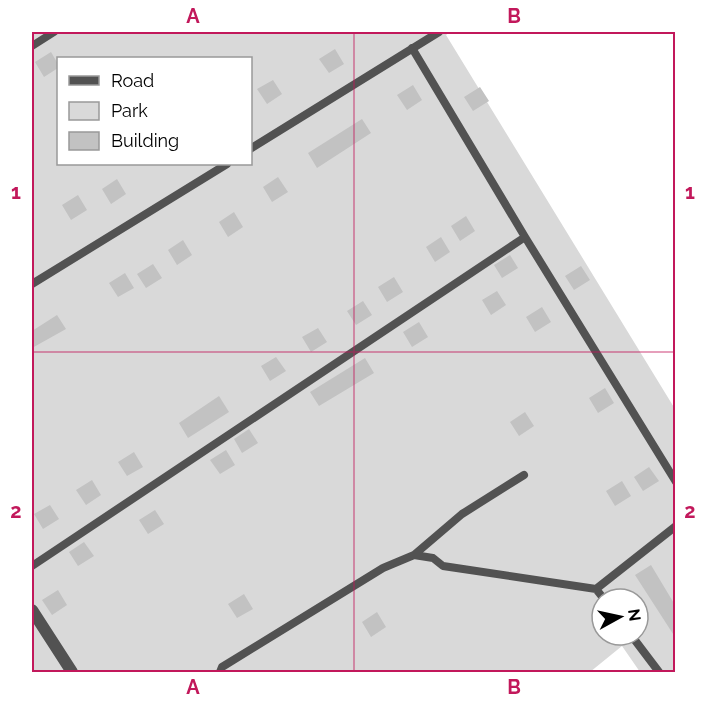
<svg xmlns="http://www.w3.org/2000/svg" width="707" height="704" font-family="Raleway,sans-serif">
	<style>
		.green { fill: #d9d9d9; fill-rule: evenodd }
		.building { fill: #c2c2c2 }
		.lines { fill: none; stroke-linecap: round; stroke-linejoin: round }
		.service { stroke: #525252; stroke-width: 8 }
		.minor { stroke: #525252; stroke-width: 12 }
		.grid { fill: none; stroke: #c2185b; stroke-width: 1.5; stroke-opacity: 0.55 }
		.neatline { fill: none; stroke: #c2185b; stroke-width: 2 }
		.grid-label { font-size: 20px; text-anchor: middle; font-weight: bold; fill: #c2185b }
	</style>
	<rect width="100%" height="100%" fill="#fff"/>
	<!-- green -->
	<path class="green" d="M 32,32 L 450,32 L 446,35 L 675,409 L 675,672 L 640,672 L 622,646 L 590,672 L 32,672 ZM 58,58 L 250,58 L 250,164 L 58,164 ZM 602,599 L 638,599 L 638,635 L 602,635 Z"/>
	<!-- building -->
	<path class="building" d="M 335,49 L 344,64 L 329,73 L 319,59 Z
		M 51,52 L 58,64 L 58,68 L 44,77 L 35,62 Z
		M 273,80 L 282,94 L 267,104 L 257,89 Z
		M 413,85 L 422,100 L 407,110 L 397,95 Z
		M 480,87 L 489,101 L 473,111 L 464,97 Z
		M 362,119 L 371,133 L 317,168 L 308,153 Z
		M 278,177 L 288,192 L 272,202 L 263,187 Z
		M 117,179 L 126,194 L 111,204 L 102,189 Z
		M 78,195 L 87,210 L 71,220 L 62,205 Z
		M 234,212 L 243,227 L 228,237 L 219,222 Z
		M 466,216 L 475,231 L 460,241 L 451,226 Z
		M 441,237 L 450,252 L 435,262 L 426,247 Z
		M 183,240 L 192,255 L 177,265 L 168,250 Z
		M 510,255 L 518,268 L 502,278 L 494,265 Z
		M 153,264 L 162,278 L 146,288 L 137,274 Z
		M 581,266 L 590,280 L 574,290 L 565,276 Z
		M 125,273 L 134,288 L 118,297 L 109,283 Z
		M 394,277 L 403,292 L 387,302 L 378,287 Z
		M 497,291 L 506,305 L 491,315 L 482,300 Z
		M 363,301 L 372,315 L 356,325 L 347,311 Z
		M 542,307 L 551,322 L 535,332 L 526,317 Z
		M 57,315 L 66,329 L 32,348 L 32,331 Z
		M 419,322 L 428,337 L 412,347 L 403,332 Z
		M 318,328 L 327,342 L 311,352 L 302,337 Z
		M 276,357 L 286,371 L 270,381 L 261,366 Z
		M 365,358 L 374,373 L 319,406 L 310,392 Z
		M 605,388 L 614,403 L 598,413 L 589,398 Z
		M 219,396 L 229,412 L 188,438 L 179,423 Z
		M 525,412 L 534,426 L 519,436 L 510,422 Z
		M 249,429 L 258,443 L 242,453 L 234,439 Z
		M 226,450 L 235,465 L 220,474 L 210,460 Z
		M 134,452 L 143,467 L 127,476 L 118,462 Z
		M 649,467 L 659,481 L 643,491 L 634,477 Z
		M 92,480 L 101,495 L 86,505 L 76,490 Z
		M 622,481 L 631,496 L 615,506 L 606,491 Z
		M 50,505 L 59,519 L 43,529 L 34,514 Z
		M 155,510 L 164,524 L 148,534 L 139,520 Z
		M 84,542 L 94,556 L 78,566 L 69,552 Z
		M 651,565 L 675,605 L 675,637 L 635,575 Z
		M 58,590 L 67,605 L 52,615 L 42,600 Z
		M 244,594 L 253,609 L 237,618 L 228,604 Z
		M 377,612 L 386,627 L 371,637 L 362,622 Z"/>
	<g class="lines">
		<!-- service -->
		<path class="service" d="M 32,46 L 54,32
			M 412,48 L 525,237 L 676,482
			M 250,149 L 439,32
			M 32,284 L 227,164
			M 414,555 L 462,514 L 524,475
			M 32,566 L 525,237
			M 596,589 L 676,526
			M 631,635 L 659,672
			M 220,672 L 222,667 L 383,568 L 414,555 L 433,558 L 443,566 L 596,589 L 604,599"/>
		<!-- minor -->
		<path class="minor" d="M 32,610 L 72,672"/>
	</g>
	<!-- grid -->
	<path class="grid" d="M 354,32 L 354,672M 32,352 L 676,352"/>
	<!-- border -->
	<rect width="707" height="704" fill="none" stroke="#ffffff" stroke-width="66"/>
	<!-- legend -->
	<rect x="57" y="57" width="195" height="108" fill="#ffffff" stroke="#999999" stroke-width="1.5"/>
	<rect x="69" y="76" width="30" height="9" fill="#525252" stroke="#999999" stroke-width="1.5"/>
	<text x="111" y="87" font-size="18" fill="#000000">Road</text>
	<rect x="69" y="102" width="30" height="18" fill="#d9d9d9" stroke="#999999" stroke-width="1.5"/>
	<text x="111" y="117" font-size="18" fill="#000000">Park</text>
	<rect x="69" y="132" width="30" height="18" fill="#c2c2c2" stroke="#999999" stroke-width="1.5"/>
	<text x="111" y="147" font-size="18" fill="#000000">Building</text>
	<!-- north arrow -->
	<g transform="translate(620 617) rotate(82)"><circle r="28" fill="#ffffff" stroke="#999999" stroke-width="1.5"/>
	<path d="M0-4.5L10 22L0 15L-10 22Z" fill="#000000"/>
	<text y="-9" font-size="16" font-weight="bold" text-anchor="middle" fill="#000000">N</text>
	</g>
	<rect x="33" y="33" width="641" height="638" class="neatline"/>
	<g class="grid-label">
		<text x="193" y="23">A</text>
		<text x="514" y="23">B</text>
		<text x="16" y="199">1</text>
		<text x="690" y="199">1</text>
		<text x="16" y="518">2</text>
		<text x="690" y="518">2</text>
		<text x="193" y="694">A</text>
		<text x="514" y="694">B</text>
	</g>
</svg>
